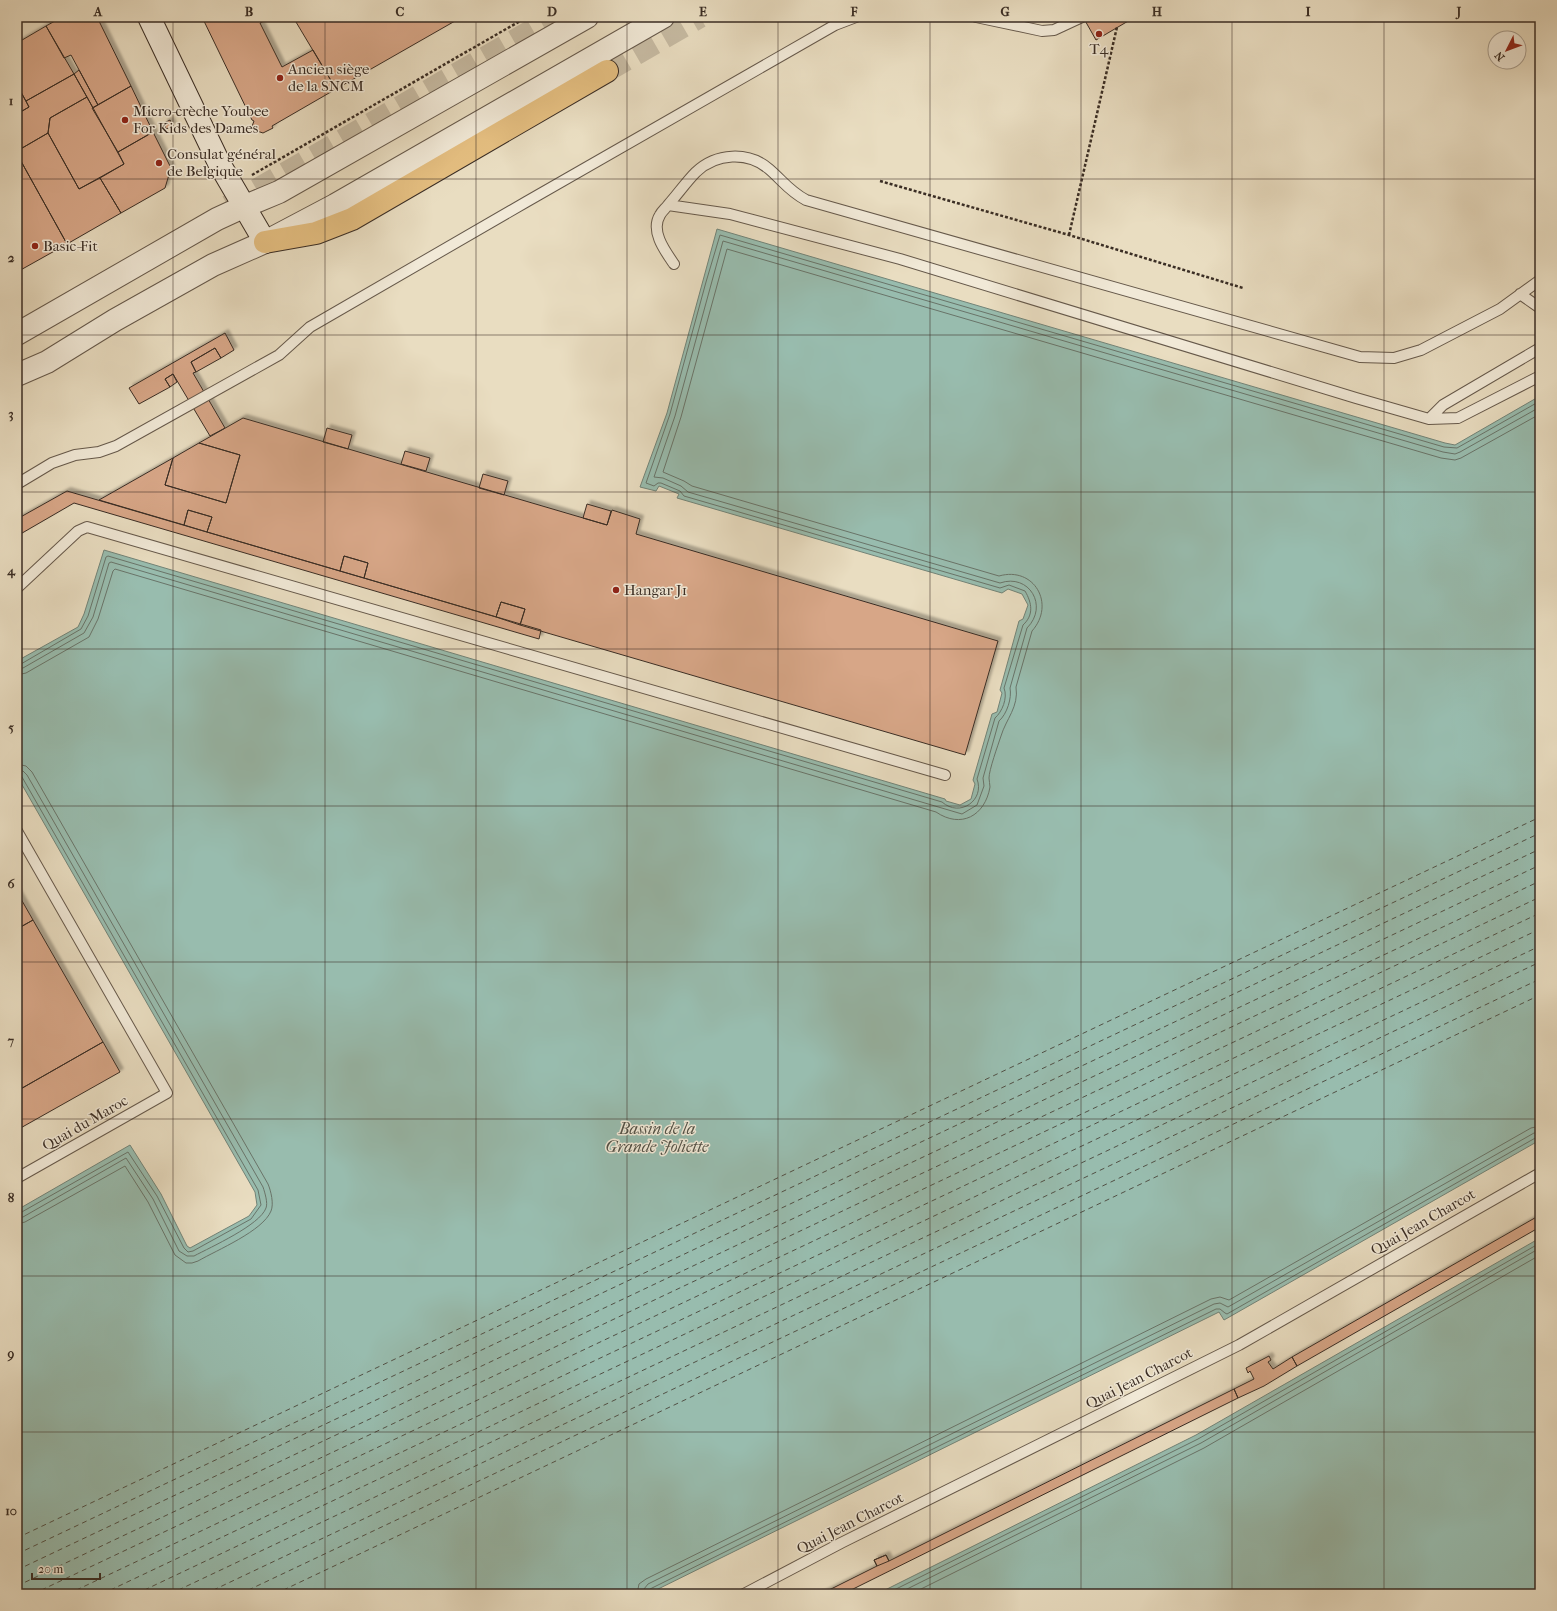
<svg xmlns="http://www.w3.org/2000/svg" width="1557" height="1611" font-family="'IM FELL French Canon',serif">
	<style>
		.water { fill: #98bcae; stroke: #728377 }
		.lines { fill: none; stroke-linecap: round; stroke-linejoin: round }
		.shore { stroke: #697469; stroke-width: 1 }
		.ferry { stroke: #525146; stroke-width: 1; stroke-dasharray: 5 4; stroke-linecap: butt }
		.building { fill: #d7a687; stroke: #3a2d24; filter: url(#shadow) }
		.trunk-tunnel { stroke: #c6baa2; stroke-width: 22; stroke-dasharray: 22 11; stroke-linecap: butt }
		.service-casing { stroke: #66594b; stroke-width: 12 }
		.tertiary-casing { stroke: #66594b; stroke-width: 24 }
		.secondary-casing { stroke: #3a2d24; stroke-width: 24 }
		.trunk-casing { stroke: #3a2d24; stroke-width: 24 }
		.path { stroke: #3a2d24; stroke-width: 2.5; stroke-dasharray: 3 2; stroke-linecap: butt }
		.service { stroke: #f1e9d7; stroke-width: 10 }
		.tertiary { stroke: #f1e9d7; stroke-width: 22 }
		.secondary { stroke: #f1e9d7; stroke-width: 22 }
		.trunk { stroke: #e4be80; stroke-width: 22 }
		.grid { fill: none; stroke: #3a2d24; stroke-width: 1; stroke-opacity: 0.55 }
		.poi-dot { fill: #8f2418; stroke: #f1e9d7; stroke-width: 1.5 }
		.labels { text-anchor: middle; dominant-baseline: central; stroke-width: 3; stroke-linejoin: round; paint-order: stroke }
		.poi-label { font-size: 15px; fill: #3a2d24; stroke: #f1e9d7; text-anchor: start }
		.street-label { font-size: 15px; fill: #3a2d24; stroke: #f1e9d7 }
		.water-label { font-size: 16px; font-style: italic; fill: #525146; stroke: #f1e9d7 }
		.neatline { fill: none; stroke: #3a2d24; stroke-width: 1.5 }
		.grid-label { font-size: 13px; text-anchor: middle; font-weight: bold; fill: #3a2d24 }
	</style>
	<defs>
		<filter id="shadow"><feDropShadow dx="3.5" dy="-3.5" stdDeviation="1" flood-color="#0004"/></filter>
	</defs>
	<rect width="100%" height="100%" fill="#e9ddc1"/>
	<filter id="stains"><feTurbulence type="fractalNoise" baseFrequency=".005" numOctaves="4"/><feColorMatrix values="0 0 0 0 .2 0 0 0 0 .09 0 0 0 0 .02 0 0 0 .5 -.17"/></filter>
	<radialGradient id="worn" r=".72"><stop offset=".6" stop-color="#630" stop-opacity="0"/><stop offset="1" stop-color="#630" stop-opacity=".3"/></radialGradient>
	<!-- water -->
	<path class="water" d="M 717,229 L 1445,443 L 1455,445 L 1540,396 L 1540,1140 L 1224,1320 L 1219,1312 L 648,1594 L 17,1594 L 17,1210 L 130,1145 L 161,1194 L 187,1246 L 190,1248 L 249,1216 L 257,1205 L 255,1192 L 17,776 L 17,661 L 78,627 L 84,614 L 104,550 L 945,799 L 946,801 L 960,805 L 971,799 L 975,784 L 973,780 L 992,714 L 997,712 L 1002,693 L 1000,690 L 1019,621 L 1023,619 L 1028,605 L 1022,594 L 1008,589 L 1002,593 L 677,498 L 679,494 L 659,486 L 656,491 L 640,487 L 667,413 Z
		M 1540,1238 L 1540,1594 L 877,1594 L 1196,1435 Z"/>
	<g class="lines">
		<!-- shore -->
		<path class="shore" d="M 17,664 L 21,664 L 81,629 L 88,616 L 106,557 L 108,556 L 942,802 C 960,818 985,800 977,779 L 995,718 C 1002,712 1008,698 1004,688 L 1023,625 C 1034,615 1032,603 1025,591 L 1009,585 L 1000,588 L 684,496 L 680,491 L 661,483 L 658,483 L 654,486 L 646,483 L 670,414 L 706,282 L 720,235 L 1444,447 L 1457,448 L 1540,401
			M 17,669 L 23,668 L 84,633 L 93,617 L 109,563 L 111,562 L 962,814 L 977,805 L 984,786 L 983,778 L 999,721 C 1007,714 1012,698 1010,688 L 1027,628 C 1049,606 1029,573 1000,583 L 688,492 L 681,486 L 663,478 L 654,477 L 675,416 L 723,241 L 1443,452 L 1455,454 L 1460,452 L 1540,407
			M 17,675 L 26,673 L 89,637 L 98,619 L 113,571 L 115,569 L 936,812 C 961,829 985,816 990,787 C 990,784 989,781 989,778 C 989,770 998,745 1001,736 C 1006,719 1019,707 1016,687 L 1032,631 C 1056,604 1034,566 999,576 L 692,486 L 684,481 L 663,472 L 681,417 L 727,249 L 1441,458 L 1455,460 L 1461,458 L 1540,414
			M 17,764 L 26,766 L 32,772 L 268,1184 C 271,1191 274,1204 271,1211 C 263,1231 217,1250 198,1261 L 192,1263 L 186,1263 L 175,1255 L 148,1202 L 125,1166 L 25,1222 L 17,1224
			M 17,770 L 23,771 L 27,775 L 263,1187 C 265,1193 268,1203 266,1208 C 260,1225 211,1247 194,1256 L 187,1256 L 179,1251 L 153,1199 L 126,1158 L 23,1217 L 17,1218
			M 17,775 L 22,777 L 258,1190 L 261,1205 L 251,1219 L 193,1251 L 188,1252 L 184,1248 L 157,1196 L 128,1152 L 20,1213 L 17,1213
			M 637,1594 L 639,1584 L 646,1579 L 1211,1299 L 1220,1297 L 1229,1300 L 1531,1128 L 1540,1126
			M 643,1594 L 644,1589 L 648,1584 L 1214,1304 L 1220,1303 L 1228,1307 L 1534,1133 L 1540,1132
			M 648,1594 L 650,1589 L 1216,1309 L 1220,1309 L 1225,1313 L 1227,1314 L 1537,1137 L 1540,1137
			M 886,1594 L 1198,1439 L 1540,1243
			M 897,1594 L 1201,1443 L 1540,1248
			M 911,1594 L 1204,1448 L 1540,1255"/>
		<!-- ferry -->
		<path class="ferry" d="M 17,1538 L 1540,817
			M 17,1554 L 1540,833
			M 17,1570 L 1540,849
			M 17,1586 L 1540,865
			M 33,1594 L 1540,881
			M 68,1594 L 1540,897
			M 102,1594 L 1540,913
			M 136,1594 L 1540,929
			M 170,1594 L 1540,946
			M 205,1594 L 1540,962
			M 240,1594 L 1540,979
			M 275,1594 L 1540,995"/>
	</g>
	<!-- building -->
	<path class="building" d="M 62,17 L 97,17 L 131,86 L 98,105 L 71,55 L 64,58 L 46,26 Z
		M 202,17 L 272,17 L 260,23 L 282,67 L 313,50 L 336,89 L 272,126 L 273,128 L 263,133 L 251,129 L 254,121 L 252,120 Z
		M 293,17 L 462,17 L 336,89 Z
		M 1083,17 L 1135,17 L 1096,40 Z
		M 46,26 L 74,74 L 26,101 L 17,85 L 17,43 Z
		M 79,70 L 98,105 L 93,108 L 74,74 Z
		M 74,74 L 87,97 L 50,118 L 48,133 L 17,151 L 17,114 L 29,107 L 26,101 Z
		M 17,85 L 29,107 L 17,114 Z
		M 131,86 L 153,132 L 118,152 L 92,108 Z
		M 87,97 L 124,164 L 79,189 L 48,133 L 50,118 Z
		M 170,120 L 173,126 L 166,129 L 164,123 Z
		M 153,132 L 171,168 L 165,188 L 121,213 L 100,178 L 124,164 L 118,152 Z
		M 48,133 L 79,189 L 100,178 L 121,213 L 67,244 L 17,154 L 17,151 Z
		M 17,154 L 67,244 L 17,272 Z
		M 225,333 L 234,350 L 221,358 L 215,348 L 191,362 L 196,372 L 193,373 L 225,428 L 210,436 L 173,374 L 165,379 L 170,387 L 139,404 L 129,388 Z
		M 215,348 L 221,358 L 196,372 L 191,362 Z
		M 173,374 L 177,382 L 170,387 L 165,379 Z
		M 243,418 L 607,525 L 612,510 L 640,519 L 636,534 L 998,641 L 965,755 L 520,625 L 525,609 L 501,602 L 496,617 L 364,578 L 368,563 L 344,556 L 340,571 L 207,532 L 212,517 L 188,510 L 184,525 L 99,500 L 173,458 L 165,485 L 226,503 L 240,455 L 199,443 Z
		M 327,428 L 352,435 L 348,449 L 323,442 Z
		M 199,443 L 240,455 L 226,503 L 165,485 L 173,458 Z
		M 405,451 L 430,458 L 426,471 L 401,464 Z
		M 483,474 L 508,481 L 504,495 L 479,488 Z
		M 67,491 L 541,630 L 539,639 L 74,503 L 17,536 L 17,519 Z
		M 587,504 L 611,511 L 607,525 L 583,518 Z
		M 188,510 L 212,517 L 207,532 L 184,525 Z
		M 344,556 L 368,563 L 364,578 L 340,571 Z
		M 501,602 L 525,609 L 520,625 L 496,617 Z
		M 17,892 L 33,920 L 17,929 Z
		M 33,920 L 103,1042 L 17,1091 L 17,929 Z
		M 103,1042 L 120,1072 L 17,1130 L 17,1091 Z
		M 1540,1215 L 1540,1227 L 1297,1366 L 1292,1357 Z
		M 1269,1356 L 1271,1360 L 1268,1362 L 1273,1369 L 1292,1357 L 1297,1366 L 1264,1386 L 1238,1398 L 1234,1389 L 1254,1379 L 1250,1371 L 1248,1373 L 1246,1368 Z
		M 1234,1389 L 1238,1398 L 843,1594 L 821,1594 L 877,1566 L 874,1560 L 886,1555 L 889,1561 Z
		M 886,1555 L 889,1561 L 877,1566 L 874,1560 Z"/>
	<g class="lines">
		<!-- trunk-tunnel -->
		<path class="trunk-tunnel" d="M 607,71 L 700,17
			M 228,206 L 555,17"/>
		<defs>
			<path id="service" d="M 976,17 L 1042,31 L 1054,30 L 1082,17
				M 668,205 C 678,194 686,182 696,172 C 716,153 748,151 769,169 C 783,181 789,191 806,200 L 1360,357 L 1394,358 L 1421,350 L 1500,309 L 1540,280
				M 674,264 C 665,251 650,231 660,215 C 662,211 666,208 668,205 L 730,214 L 900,259 L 1356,398 L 1429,419 L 1458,418 L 1540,376
				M 1520,294 L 1540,308
				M 1429,419 L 1443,405 L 1540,348
				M 17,484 L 52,463 L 75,455 L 99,452 L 116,446 L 279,355 L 310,327 L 526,202 L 835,25 L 856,17
				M 17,588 L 78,531 L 87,527 L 945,775
				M 17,831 L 167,1093 L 17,1178
				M 744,1594 L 841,1543 L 1239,1345 L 1540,1173"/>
			<path id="tertiary" d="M 17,334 L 217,219 L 243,207 L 279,192 L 587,17
				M 17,375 L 47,362 L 115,320 L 213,265 L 265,242 L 335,205 L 663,17"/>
			<path id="secondary" d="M 149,17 L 220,165 L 265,242"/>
			<path id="trunk" d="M 265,242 L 316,233 L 352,219 L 607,71"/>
		</defs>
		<!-- service casing -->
		<use href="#service" class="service-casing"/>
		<!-- tertiary casing -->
		<use href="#tertiary" class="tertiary-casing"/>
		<!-- secondary casing -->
		<use href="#secondary" class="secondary-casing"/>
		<!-- trunk casing -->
		<use href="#trunk" class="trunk-casing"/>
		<!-- path -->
		<path class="path" d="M 252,175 L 527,17
			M 880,181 L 1069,235 L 1243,288
			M 1069,235 L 1117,27"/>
		<!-- service -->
		<use href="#service" class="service"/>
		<!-- tertiary -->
		<use href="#tertiary" class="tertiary"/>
		<!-- secondary -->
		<use href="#secondary" class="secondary"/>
		<!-- trunk -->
		<use href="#trunk" class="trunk"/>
	</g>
	<!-- grid -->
	<path class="grid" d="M 173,17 L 173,1594M 325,17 L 325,1594M 476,17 L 476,1594M 627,17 L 627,1594M 778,17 L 778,1594M 930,17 L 930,1594M 1081,17 L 1081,1594M 1232,17 L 1232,1594M 1384,17 L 1384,1594M 17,179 L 1540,179M 17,335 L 1540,335M 17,492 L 1540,492M 17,649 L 1540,649M 17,806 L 1540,806M 17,962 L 1540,962M 17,1119 L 1540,1119M 17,1276 L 1540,1276M 17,1432 L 1540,1432"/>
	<!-- markers -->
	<g class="poi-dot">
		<circle cx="1099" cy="34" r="4"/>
		<circle cx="280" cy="78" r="4"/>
		<circle cx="125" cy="120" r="4"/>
		<circle cx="159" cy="163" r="4"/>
		<circle cx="35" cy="246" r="4"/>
		<circle cx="616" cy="590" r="4"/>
	</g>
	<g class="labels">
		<!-- poi labels -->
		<g class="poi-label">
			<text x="1099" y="49" text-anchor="middle">T4</text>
			<text x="288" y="69">Ancien siège<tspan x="288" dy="17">de la SNCM</tspan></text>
			<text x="133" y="111">Micro-crèche Youbee<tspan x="133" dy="17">For Kids des Dames</tspan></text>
			<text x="167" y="154">Consulat général<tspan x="167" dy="17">de Belgique</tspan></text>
			<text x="43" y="246">Basic-Fit</text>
			<text x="624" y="590">Hangar J1</text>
		</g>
		<!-- street labels -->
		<g class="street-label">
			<text transform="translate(85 1123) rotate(-30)">Quai du Maroc</text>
			<text transform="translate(1423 1222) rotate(-30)">Quai Jean Charcot</text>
			<text transform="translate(1139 1378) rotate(-27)">Quai Jean Charcot</text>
			<text transform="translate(850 1523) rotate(-27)">Quai Jean Charcot</text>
		</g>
		<!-- water labels -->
		<g class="water-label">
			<text x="657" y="1128">Bassin de la<tspan x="657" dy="18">Grande Joliette</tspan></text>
		</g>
	</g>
	<!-- margin -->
	<rect width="1557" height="1611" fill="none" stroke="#e9ddc1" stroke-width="44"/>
	<!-- north arrow -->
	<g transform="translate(1507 50) rotate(228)"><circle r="19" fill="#f1e9d7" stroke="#a89e8f"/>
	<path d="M0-3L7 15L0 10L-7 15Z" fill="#8f2418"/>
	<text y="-6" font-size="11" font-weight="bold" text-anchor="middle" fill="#3a2d24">N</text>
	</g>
	<!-- scale -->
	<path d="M32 1573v6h68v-6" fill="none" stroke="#3a2d24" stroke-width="2"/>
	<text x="38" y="1573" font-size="12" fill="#3a2d24" stroke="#f1e9d7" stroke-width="3" paint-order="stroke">20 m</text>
	<rect x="22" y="22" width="1513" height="1567" class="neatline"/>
	<g class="grid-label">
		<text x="98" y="16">A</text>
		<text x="249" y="16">B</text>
		<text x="400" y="16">C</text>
		<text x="552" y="16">D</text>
		<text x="703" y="16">E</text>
		<text x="854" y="16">F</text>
		<text x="1005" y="16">G</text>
		<text x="1157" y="16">H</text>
		<text x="1308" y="16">I</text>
		<text x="1459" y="16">J</text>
		<text x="11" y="105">1</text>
		<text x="11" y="262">2</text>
		<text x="11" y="418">3</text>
		<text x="11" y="575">4</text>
		<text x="11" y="732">5</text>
		<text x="11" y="888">6</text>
		<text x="11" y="1045">7</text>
		<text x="11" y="1202">8</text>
		<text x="11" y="1358">9</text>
		<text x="11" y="1515">10</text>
	</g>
	<rect width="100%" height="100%" filter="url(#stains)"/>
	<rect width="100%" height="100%" fill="url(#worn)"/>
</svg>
